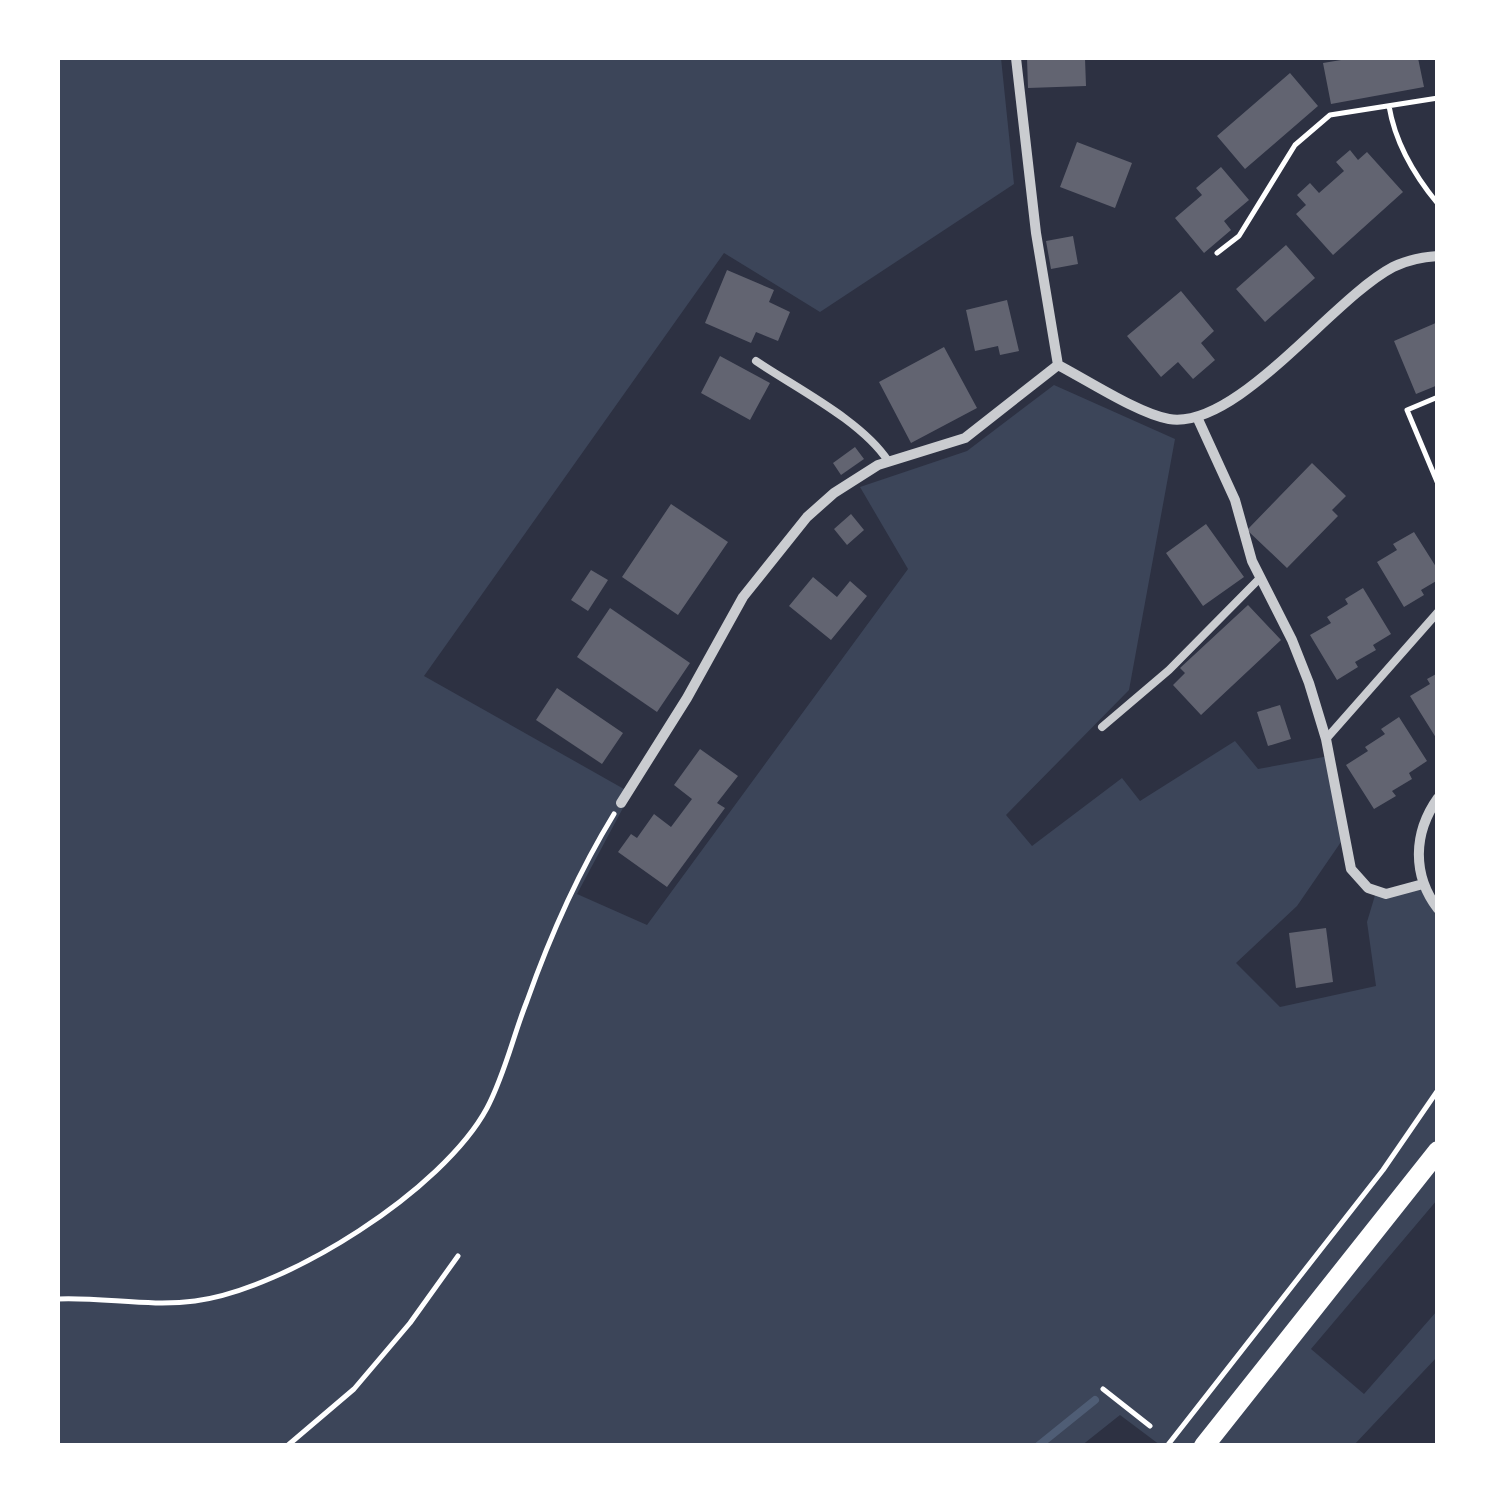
<svg xmlns="http://www.w3.org/2000/svg" width="1495" height="1503" font-family="Inter,sans-serif">
	<style>
		.green { fill: #3c4559 }
		.lines { fill: none; stroke-linecap: round; stroke-linejoin: round }
		.stream { stroke: #4f5d75; stroke-width: 8 }
		.building { fill: #626471 }
		.path { stroke: #fff; stroke-width: 5 }
		.service { stroke: #caccd0; stroke-width: 8 }
		.minor { stroke: #caccd0; stroke-width: 10 }
		.secondary { stroke: #fff; stroke-width: 20 }
	</style>
	<rect width="100%" height="100%" fill="#2d3142"/>
	<!-- green -->
	<path class="green" d="M 58,58 L 1001,58 L 1014,184 L 820,312 L 724,253 L 424,676 L 631,793 L 577,894 L 647,925 L 908,569 L 860,487 L 967,451 L 1054,385 L 1175,439 L 1129,690 L 1006,815 L 1032,846 L 1122,778 L 1140,801 L 1235,741 L 1258,769 L 1329,756 L 1343,839 L 1297,906 L 1236,963 L 1280,1007 L 1376,986 L 1367,922 L 1376,892 L 1423,884 L 1437,909 L 1437,1200 L 1311,1349 L 1364,1394 L 1437,1311 L 1437,1357 L 1354,1445 L 1160,1445 L 1120,1415 L 1081,1446 L 58,1445 Z"/>
	<g class="lines">
		<!-- stream -->
		<path class="stream" d="M 1038,1446 L 1095,1400"/>
	</g>
	<!-- building -->
	<path class="building" d="M 1027,58 L 1085,58 L 1086,86 L 1028,88 Z
		M 1353,58 L 1418,58 L 1424,87 L 1331,104 L 1323,63 Z
		M 1290,73 L 1318,106 L 1245,169 L 1217,136 Z
		M 1077,142 L 1132,163 L 1115,208 L 1060,187 Z
		M 1350,150 L 1358,160 L 1367,152 L 1403,192 L 1333,255 L 1296,214 L 1306,205 L 1297,195 L 1310,183 L 1319,193 L 1344,171 L 1336,162 Z
		M 1221,167 L 1249,200 L 1224,221 L 1231,230 L 1204,253 L 1175,218 L 1202,195 L 1196,188 Z
		M 1073,236 L 1078,264 L 1051,269 L 1046,241 Z
		M 1286,245 L 1315,278 L 1265,322 L 1236,289 Z
		M 727,270 L 774,290 L 769,302 L 790,312 L 778,341 L 756,332 L 751,343 L 705,323 Z
		M 1181,291 L 1214,331 L 1201,343 L 1215,360 L 1193,379 L 1178,362 L 1161,377 L 1127,336 Z
		M 1007,300 L 1019,351 L 1000,355 L 998,346 L 975,351 L 966,310 Z
		M 1438,322 L 1438,385 L 1416,394 L 1394,341 Z
		M 944,347 L 977,408 L 911,443 L 879,382 Z
		M 720,356 L 770,383 L 750,420 L 701,393 Z
		M 855,447 L 864,459 L 841,475 L 833,463 Z
		M 1312,463 L 1346,496 L 1332,510 L 1338,516 L 1287,568 L 1247,530 Z
		M 671,504 L 728,542 L 678,615 L 622,577 Z
		M 851,514 L 864,530 L 847,545 L 834,529 Z
		M 1206,524 L 1244,577 L 1203,606 L 1166,553 Z
		M 1414,532 L 1438,570 L 1438,580 L 1421,590 L 1424,595 L 1404,607 L 1377,562 L 1397,550 L 1393,544 Z
		M 591,570 L 608,580 L 588,611 L 571,600 Z
		M 813,577 L 837,597 L 850,581 L 867,596 L 831,640 L 789,606 Z
		M 1363,588 L 1391,634 L 1373,645 L 1376,650 L 1355,662 L 1358,667 L 1337,680 L 1310,635 L 1331,623 L 1327,617 L 1348,604 L 1345,599 Z
		M 1248,605 L 1281,640 L 1201,715 L 1173,685 L 1185,673 L 1180,668 Z
		M 610,608 L 690,663 L 657,712 L 577,657 Z
		M 1438,673 L 1438,741 L 1410,696 L 1430,684 L 1427,679 Z
		M 557,688 L 623,733 L 602,764 L 536,720 Z
		M 1280,705 L 1291,739 L 1268,746 L 1257,712 Z
		M 1399,717 L 1427,761 L 1409,773 L 1412,779 L 1392,791 L 1396,796 L 1374,809 L 1346,765 L 1368,751 L 1365,747 L 1385,734 L 1381,729 Z
		M 700,749 L 738,776 L 717,803 L 725,808 L 667,887 L 618,852 L 631,834 L 637,838 L 654,814 L 671,827 L 692,799 L 674,785 Z
		M 1326,928 L 1333,982 L 1296,988 L 1289,933 Z"/>
	<g class="lines">
		<!-- path -->
		<path class="path" d="M 1389,106 C 1395,142 1414,175 1438,204
			M 1217,253 L 1239,236 L 1295,145 L 1330,115 L 1438,98
			M 1438,397 L 1407,410 L 1438,484
			M 58,1299 C 103,1297 149,1307 195,1301 C 287,1289 443,1190 487,1108 C 505,1074 513,1036 527,1001 C 550,936 578,873 614,814
			M 1103,1389 L 1150,1426
			M 287,1446 L 354,1389 L 410,1323 L 458,1256
			M 1167,1446 L 1383,1170 L 1438,1090"/>
		<!-- service -->
		<path class="service" d="M 756,361 C 796,388 862,421 888,461
			M 1102,727 L 1169,670 L 1260,578
			M 1326,739 L 1438,612"/>
		<!-- minor -->
		<path class="minor" d="M 1016,58 L 1036,233 L 1058,365
			M 1058,365 C 1087,380 1139,414 1169,419 C 1237,430 1332,299 1393,267 C 1407,260 1422,257 1438,256
			M 1197,417 L 1235,500 L 1252,561 L 1292,640 L 1309,683 L 1326,739 L 1351,869 L 1368,888 L 1386,894 L 1423,884
			M 1438,798 C 1413,833 1412,875 1438,909
			M 621,803 L 687,698 L 743,597 L 807,517 L 834,493 L 878,465 L 965,438 L 1058,365"/>
		<!-- secondary -->
		<path class="secondary" d="M 1204,1446 L 1438,1151"/>
	</g>
	<!-- border -->
	<rect width="1495" height="1503" fill="none" stroke="#ffffff" stroke-width="120"/>
</svg>
